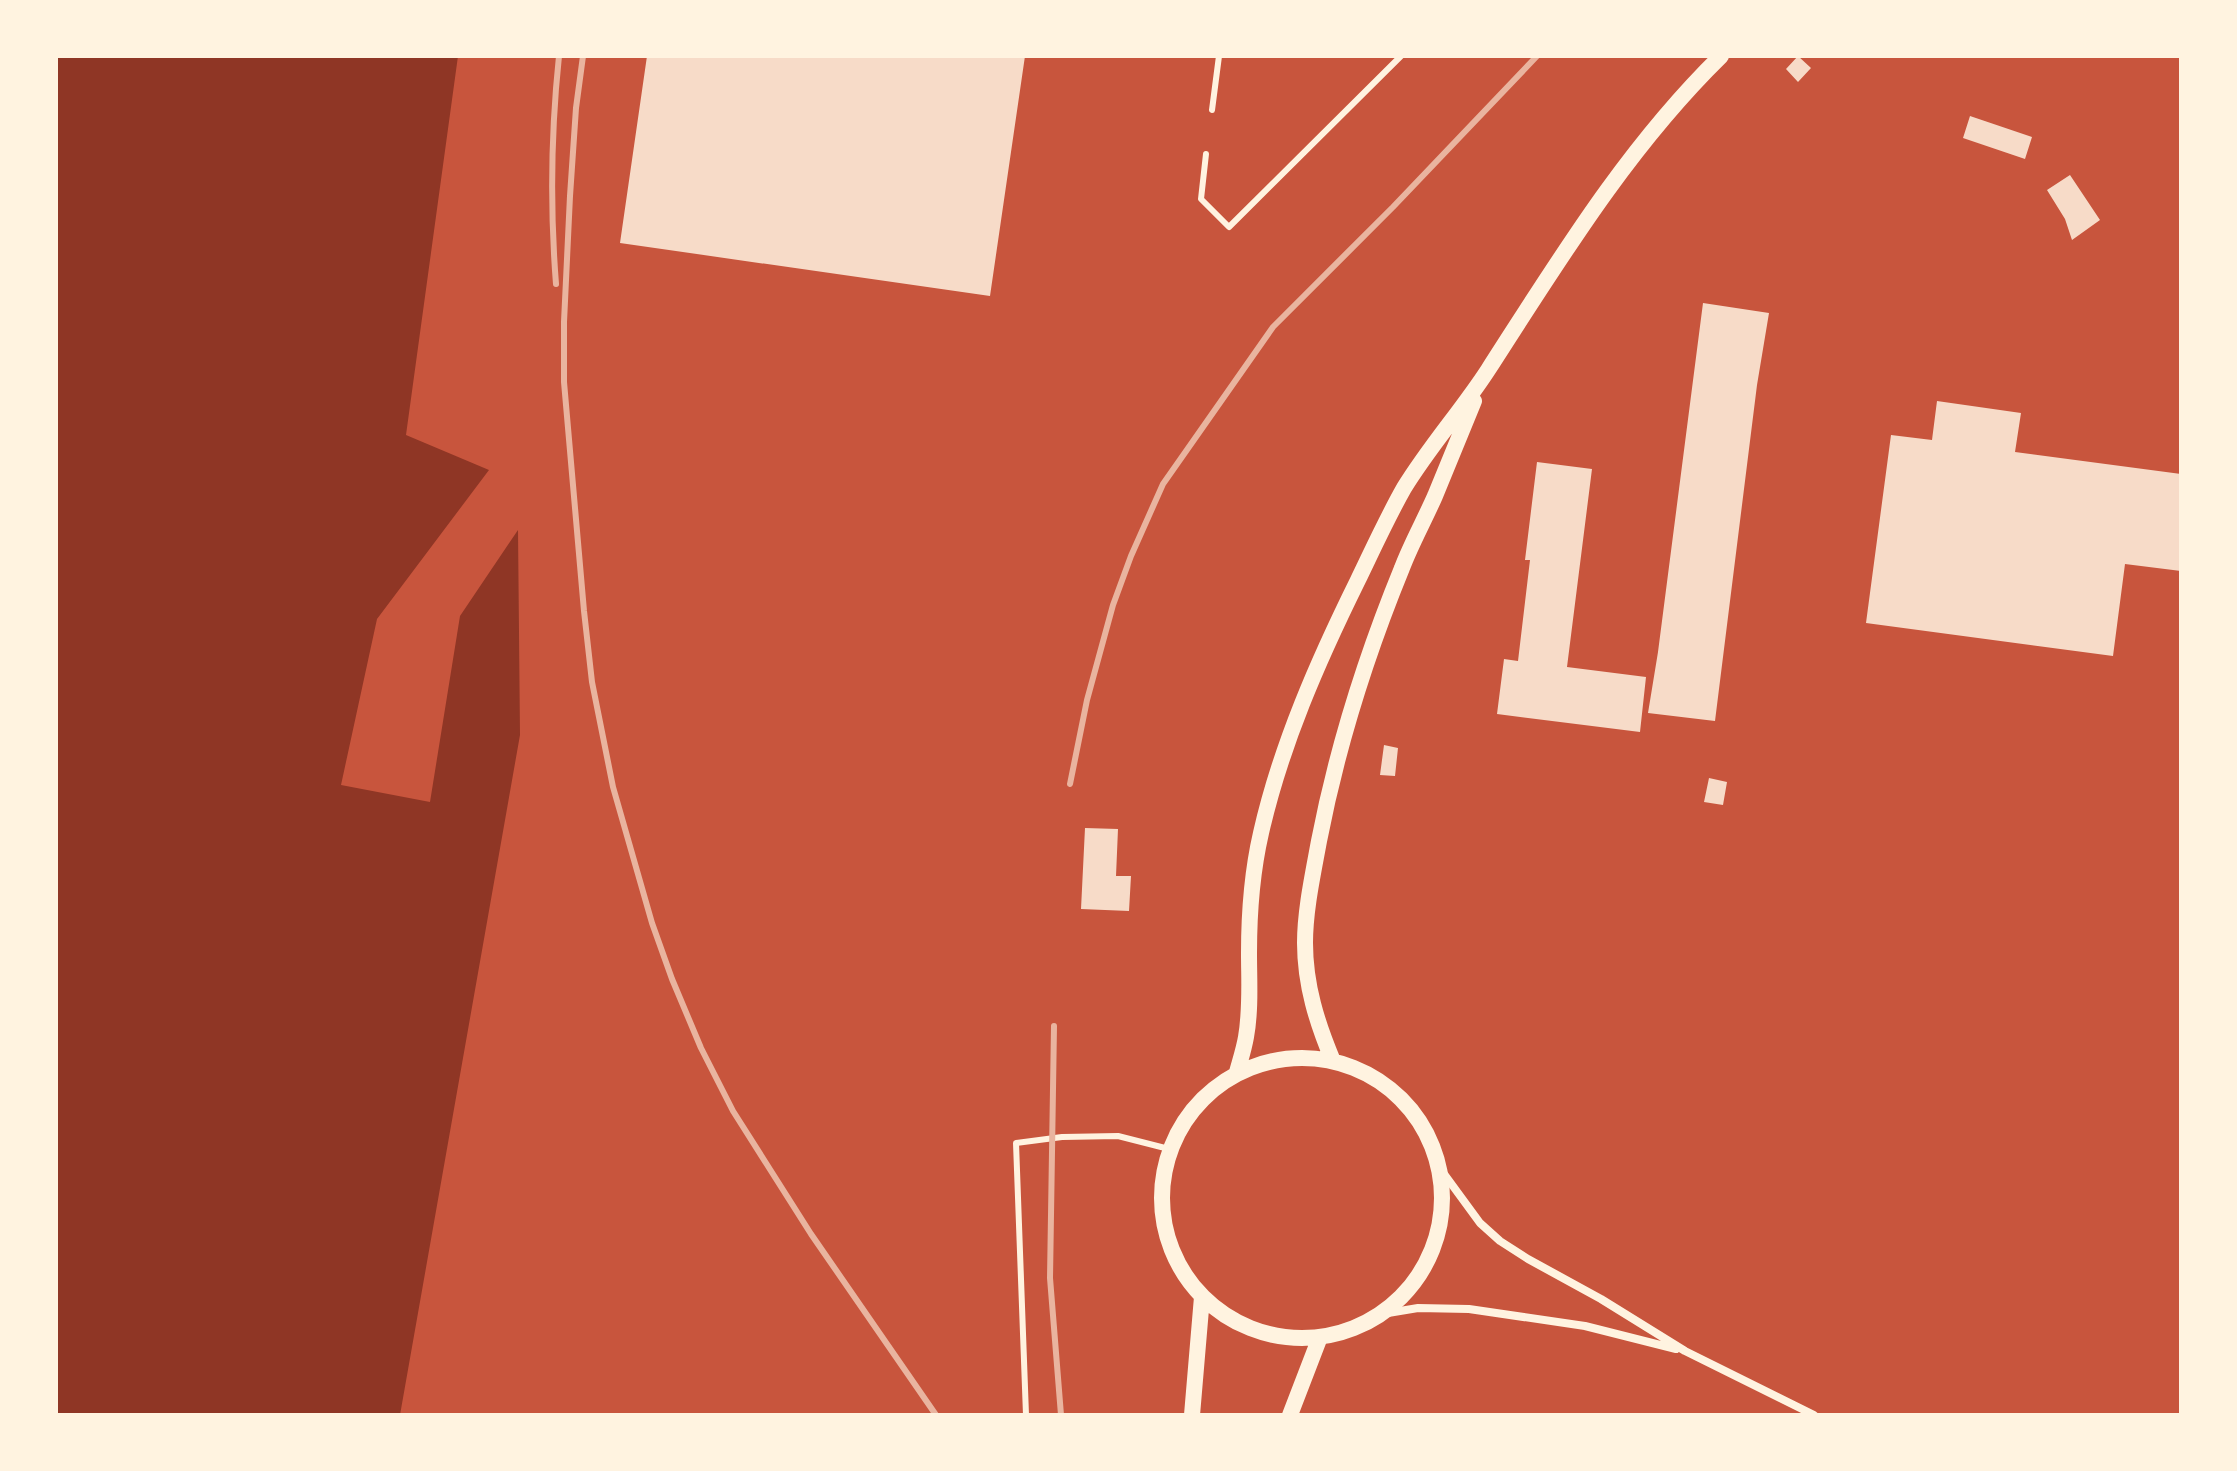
<svg xmlns="http://www.w3.org/2000/svg" width="2237" height="1471" font-family="'Fira Sans Condensed',sans-serif">
	<style>
		.water { fill: #8f3625 }
		.building { fill: #f7dbc8 }
		.lines { fill: none; stroke-linecap: round; stroke-linejoin: round }
		.service { stroke: #fff3e0; stroke-width: 6 }
		.minor { stroke: #fff3e0; stroke-width: 8 }
		.secondary { stroke: #fff3e0; stroke-width: 16 }
		.rail { stroke: #e9b49f; stroke-width: 6 }
	</style>
	<rect width="100%" height="100%" fill="#c8553d"/>
	<!-- water -->
	<path class="water" d="M 56,56 L 458,56 L 406,435 L 489,470 L 377,619 L 341,785 L 430,802 L 460,616 L 518,530 L 520,735 L 400,1415 L 56,1415 Z"/>
	<!-- building -->
	<path class="building" d="M 647,56 L 1025,56 L 990,296 L 620,243 Z
		M 1798,56 L 1811,68 L 1798,82 L 1786,69 Z
		M 1970,116 L 2032,137 L 2025,159 L 1963,138 Z
		M 2070,175 L 2100,220 L 2072,240 L 2065,219 L 2047,190 Z
		M 1703,303 L 1769,313 L 1757,385 L 1715,721 L 1648,713 L 1658,652 Z
		M 1937,401 L 2021,413 L 2015,452 L 2181,474 L 2181,571 L 2125,564 L 2113,656 L 1866,623 L 1891,435 L 1932,440 Z
		M 1537,462 L 1592,469 L 1567,667 L 1646,677 L 1640,732 L 1497,714 L 1504,659 L 1518,661 L 1530,560 L 1525,560 Z
		M 1384,745 L 1398,748 L 1395,776 L 1380,775 Z
		M 1709,778 L 1727,782 L 1723,805 L 1704,802 Z
		M 1085,828 L 1118,829 L 1116,876 L 1131,876 L 1129,911 L 1081,909 Z"/>
	<g class="lines">
		<!-- service -->
		<path class="service" d="M 1212,110 L 1219,56
			M 1206,154 L 1201,199 L 1229,227 L 1401,56
			M 1026,1415 L 1016,1143 L 1062,1137 L 1118,1136 L 1169,1149"/>
		<!-- minor -->
		<path class="minor" d="M 1439,1167 L 1480,1223 L 1500,1241 L 1528,1259 L 1601,1299 L 1685,1351 L 1814,1415
			M 1382,1314 L 1418,1308 L 1469,1309 L 1585,1326 L 1676,1349"/>
		<!-- secondary -->
		<path class="secondary" d="M1162 1198a140 140 0 1 1 280 0a140 140 0 1 1-280 0Z
			M 1333,1061 C 1317,1023 1305,985 1305,943 C 1305,910 1313,874 1319,841 C 1337,748 1366,656 1402,568 C 1411,544 1424,521 1435,496 C 1448,465 1461,433 1474,401
			M 1237,1072 C 1240,1061 1244,1049 1246,1037 C 1251,1009 1249,981 1249,953 C 1249,913 1252,872 1261,833 C 1281,745 1318,661 1358,580 C 1373,549 1387,518 1404,488 C 1429,447 1462,410 1488,370 C 1559,260 1627,148 1721,56
			M 1192,1415 L 1202,1297
			M 1290,1415 L 1320,1337"/>
		<!-- rail -->
		<path class="rail" d="M 583,56 L 576,108 L 570,196 L 564,322 L 564,382 L 584,611 L 592,682 L 613,787 L 652,923 L 672,979 L 701,1048 L 733,1111 L 811,1234 L 936,1415
			M 556,284 C 550,208 551,132 559,56
			M 1070,784 L 1087,700 L 1113,605 L 1131,556 L 1163,484 L 1273,327 L 1393,207 L 1537,56
			M 1054,1026 L 1050,1278 L 1061,1415"/>
	</g>
	<!-- border -->
	<rect width="2237" height="1471" fill="none" stroke="#fff3e0" stroke-width="116"/>
</svg>
